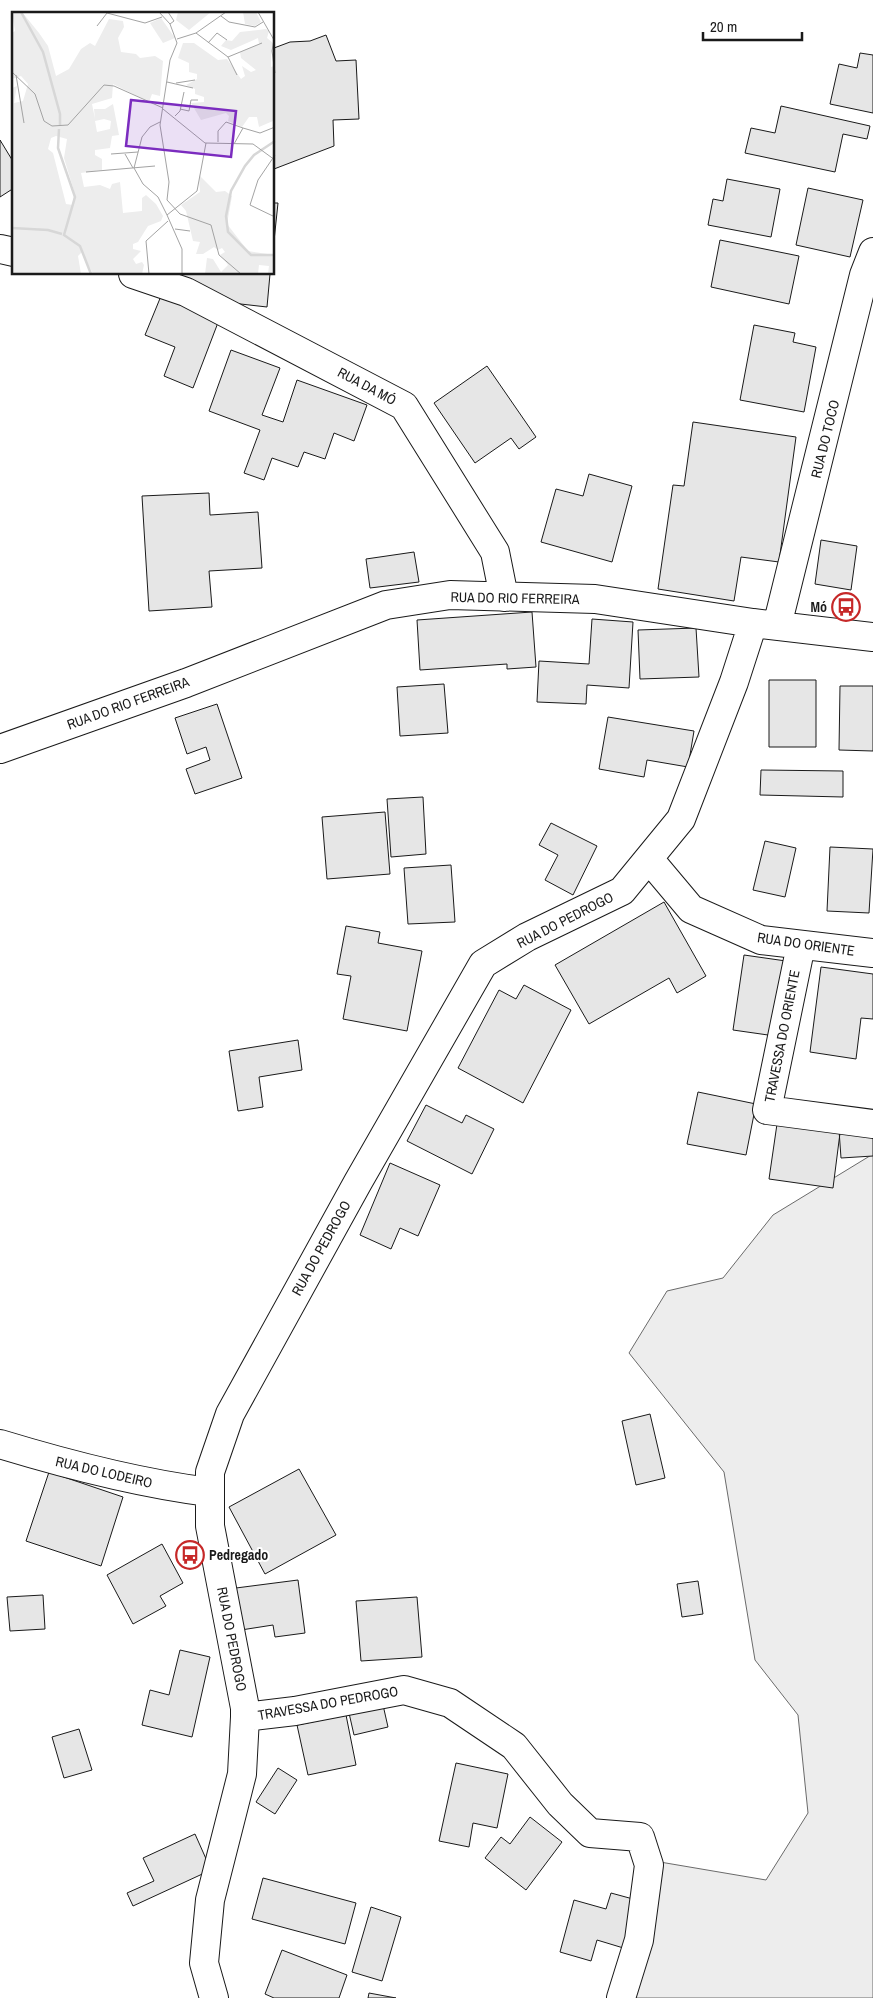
<svg xmlns="http://www.w3.org/2000/svg" width="873" height="1998" font-family="'Archivo Narrow',sans-serif">
	<style>
		.green { fill: #ededed; stroke: #6a6a6a }
		.building { fill: #e6e6e6; stroke: #1a1a1a }
		.lines { fill: none; stroke-linecap: round; stroke-linejoin: round }
		.minor-casing { stroke: #1a1a1a; stroke-width: 30 }
		.minor { stroke: #fff; stroke-width: 28 }
		.labels { text-anchor: middle; dominant-baseline: central; stroke-width: 4; stroke-linejoin: round; paint-order: stroke }
		.street-label { font-size: 14px; fill: #1a1a1a; stroke: #fff }
		.poi-label { font-size: 14px; font-weight: bold; fill: #1a1a1a; stroke: #fff; text-anchor: end }
		.inset-river { fill: none; stroke: #d7d7d7; stroke-width: 2.5 }
		.inset-road { fill: none; stroke: #a3a3a3; stroke-width: 1 }
		.view { fill: #7b2cbf; fill-opacity: 0.15; stroke: #7b2cbf; stroke-width: 2.5 }
		.inset-edge { fill: none; stroke: #1a1a1a; stroke-width: 2.5 }
	</style>
	<rect width="100%" height="100%" fill="#fff"/>
	<!-- green -->
	<path class="green" d="M 873,1154 L 873,1998 L 631,1998 L 660,1862 L 766,1880 L 808,1813 L 798,1715 L 755,1660 L 724,1472 L 629,1353 L 667,1291 L 723,1278 L 773,1215 Z"/>
	<!-- building -->
	<path class="building" d="M 326,35 L 336,61 L 356,60 L 359,119 L 333,120 L 334,146 L 274,169 L 274,48 L 290,42 L 310,41 Z
		M 860,53 L 873,55 L 873,113 L 830,104 L 839,64 L 857,68 Z
		M 781,106 L 870,126 L 867,139 L 843,134 L 835,172 L 745,153 L 751,128 L 775,133 Z
		M 0,140 L 14,163 L 14,188 L 0,197 Z
		M 727,179 L 780,189 L 771,237 L 708,225 L 713,199 L 723,201 Z
		M 808,188 L 863,200 L 850,257 L 796,245 Z
		M 274,203 L 278,203 L 274,241 Z
		M 720,240 L 799,256 L 789,304 L 711,287 Z
		M 182,274 L 270,274 L 267,307 L 179,297 Z
		M 161,296 L 219,320 L 193,388 L 164,376 L 175,347 L 145,335 Z
		M 754,325 L 795,333 L 793,342 L 816,347 L 804,412 L 740,400 Z
		M 231,350 L 280,368 L 262,415 L 283,422 L 297,380 L 367,405 L 354,441 L 334,433 L 325,459 L 304,452 L 298,467 L 272,458 L 264,480 L 244,473 L 260,430 L 209,411 Z
		M 487,366 L 536,437 L 519,449 L 511,438 L 475,463 L 434,403 Z
		M 693,422 L 796,437 L 779,562 L 741,557 L 734,601 L 658,589 L 673,485 L 684,486 Z
		M 589,474 L 632,486 L 612,562 L 541,542 L 556,489 L 583,496 Z
		M 209,493 L 210,515 L 258,512 L 262,568 L 209,571 L 212,607 L 149,611 L 142,496 Z
		M 821,540 L 857,546 L 851,590 L 815,584 Z
		M 414,552 L 419,582 L 370,588 L 366,559 Z
		M 532,612 L 536,667 L 507,669 L 507,664 L 420,670 L 417,620 Z
		M 592,619 L 633,622 L 629,688 L 587,685 L 586,704 L 537,702 L 539,661 L 589,664 Z
		M 696,628 L 699,677 L 640,679 L 638,630 Z
		M 769,680 L 816,680 L 816,747 L 769,747 Z
		M 444,684 L 448,733 L 400,736 L 397,687 Z
		M 840,686 L 873,686 L 873,751 L 839,750 Z
		M 217,704 L 242,778 L 195,794 L 186,769 L 210,760 L 206,747 L 187,754 L 175,718 Z
		M 608,717 L 694,731 L 688,767 L 647,760 L 644,777 L 599,769 Z
		M 761,770 L 843,771 L 843,797 L 760,795 Z
		M 423,797 L 426,854 L 391,857 L 387,799 Z
		M 385,812 L 390,874 L 327,879 L 322,817 Z
		M 551,823 L 597,846 L 573,895 L 545,880 L 558,855 L 539,845 Z
		M 765,841 L 796,848 L 785,897 L 753,890 Z
		M 830,847 L 873,849 L 869,913 L 827,911 Z
		M 451,865 L 455,922 L 408,924 L 404,868 Z
		M 664,902 L 706,976 L 677,993 L 669,978 L 589,1024 L 555,965 Z
		M 346,926 L 380,932 L 378,943 L 422,951 L 407,1031 L 343,1019 L 351,976 L 337,974 Z
		M 744,955 L 786,961 L 775,1036 L 733,1030 Z
		M 821,967 L 873,974 L 873,1019 L 861,1018 L 856,1059 L 810,1052 Z
		M 524,985 L 571,1010 L 523,1103 L 458,1068 L 499,990 L 516,999 Z
		M 298,1040 L 302,1070 L 259,1077 L 263,1107 L 238,1111 L 229,1051 Z
		M 698,1092 L 756,1104 L 746,1155 L 687,1144 Z
		M 426,1105 L 462,1123 L 466,1115 L 494,1129 L 472,1174 L 407,1141 Z
		M 777,1124 L 840,1133 L 833,1188 L 769,1179 Z
		M 873,1128 L 873,1156 L 841,1158 L 839,1130 Z
		M 390,1163 L 440,1185 L 418,1236 L 400,1228 L 391,1249 L 360,1235 Z
		M 650,1414 L 665,1478 L 636,1485 L 622,1421 Z
		M 299,1469 L 336,1535 L 265,1574 L 229,1507 Z
		M 49,1472 L 123,1497 L 101,1566 L 26,1541 Z
		M 162,1544 L 183,1583 L 160,1596 L 166,1606 L 133,1624 L 107,1575 Z
		M 298,1580 L 305,1633 L 275,1637 L 273,1625 L 241,1630 L 236,1588 Z
		M 698,1581 L 703,1614 L 682,1617 L 677,1584 Z
		M 43,1595 L 45,1629 L 10,1631 L 7,1597 Z
		M 417,1597 L 422,1657 L 361,1661 L 356,1601 Z
		M 180,1650 L 210,1657 L 192,1737 L 142,1725 L 150,1690 L 169,1695 Z
		M 383,1705 L 388,1727 L 354,1735 L 349,1713 Z
		M 346,1715 L 356,1765 L 308,1775 L 297,1725 Z
		M 79,1729 L 92,1770 L 64,1778 L 52,1737 Z
		M 456,1763 L 508,1774 L 497,1828 L 473,1823 L 469,1847 L 439,1841 Z
		M 278,1768 L 297,1780 L 275,1814 L 256,1802 Z
		M 530,1817 L 562,1842 L 526,1890 L 485,1858 L 501,1837 L 510,1844 Z
		M 195,1834 L 211,1870 L 133,1906 L 127,1893 L 154,1881 L 143,1858 Z
		M 263,1878 L 356,1903 L 345,1944 L 252,1919 Z
		M 611,1893 L 644,1902 L 630,1950 L 597,1940 L 591,1961 L 560,1952 L 574,1900 L 606,1909 Z
		M 371,1907 L 401,1917 L 382,1981 L 352,1972 Z
		M 282,1950 L 347,1975 L 339,1998 L 274,1998 L 265,1994 Z
		M 369,1993 L 396,1998 L 368,1998 Z"/>
	<g class="lines">
		<defs>
			<path id="minor" d="M 0,249 L 14,252
				M 133,274 L 186,292 L 404,406 L 495,552 L 504,597
				M 777,626 L 864,275 L 873,252
				M 0,749 L 186,683 L 386,605 L 450,595 L 595,599 L 753,623 L 873,637
				M 649,859 L 691,909 L 761,940 L 873,953
				M 801,945 L 767,1110 L 873,1124
				M 0,1444 C 69,1465 138,1483 209,1492
				M 245,1717 L 295,1711 L 404,1690 L 450,1703 L 514,1746 L 560,1804 L 590,1833 L 640,1837 L 649,1865 L 639,1940 L 621,1998
				M 214,1998 L 204,1963 L 210,1900 L 242,1774 L 245,1717 L 245,1708 L 210,1526 L 210,1472 L 230,1414 L 358,1182 L 483,964 L 527,937 L 622,891 L 681,819 L 734,682 L 753,623"/>
		</defs>
		<!-- minor casing -->
		<use href="#minor" class="minor-casing"/>
		<!-- minor -->
		<use href="#minor" class="minor"/>
	</g>
	<!-- icons -->
	<defs>
		<symbol id="bus-ring" viewBox="-11 -11 22 22"><circle r="9.5" fill="#fff" stroke="#c62828" stroke-width="1.5"/><path d="M-5-6H5V4H4V6H2V4H-2V6H-4V4H-5ZM-3.5-4V0h7V-4ZM-3.5 1.2v1.5H-2V1.2ZM2 1.2v1.5H3.5V1.2Z" fill="#c62828"/></symbol>
	</defs>
	<g fill-rule="evenodd">
		<use href="#bus-ring" x="830" y="591" width="32" height="32"/>
		<use href="#bus-ring" x="174" y="1539" width="32" height="32"/>
	</g>
	<g class="labels">
		<!-- street labels -->
		<g class="street-label">
			<text transform="translate(367 386) rotate(28)">RUA DA MÓ</text>
			<text transform="translate(825 439) rotate(-76)">RUA DO TOCO</text>
			<text transform="translate(515 598) rotate(1)">RUA DO RIO FERREIRA</text>
			<text transform="translate(128 703) rotate(-20)">RUA DO RIO FERREIRA</text>
			<text transform="translate(565 920) rotate(-27)">RUA DO PEDROGO</text>
			<text transform="translate(806 944) rotate(8)">RUA DO ORIENTE</text>
			<text transform="translate(782 1036) rotate(-79)">TRAVESSA DO ORIENTE</text>
			<text transform="translate(321 1248) rotate(-61)">RUA DO PEDROGO</text>
			<text transform="translate(104 1472) rotate(13)">RUA DO LODEIRO</text>
			<text transform="translate(232 1639) rotate(79)">RUA DO PEDROGO</text>
			<text transform="translate(328 1703) rotate(-10)">TRAVESSA DO PEDROGO</text>
		</g>
		<!-- poi labels -->
		<g class="poi-label">
			<text x="827" y="607">Mó</text>
			<text x="209" y="1555" text-anchor="start">Pedregado</text>
		</g>
	</g>
	<!-- overview -->
	<g transform="translate(12 12)">
		<rect width="262" height="262" fill="#fff"/>
		<path d="M 0,0 L 10,0 L 27,21 L 36,34 L 44,64 L 57,57 L 69,37 L 78,31 L 83,34 L 97,7 L 111,9 L 112,15 L 106,26 L 109,40 L 124,42 L 128,46 L 143,44 L 151,49 L 148,84 L 140,82 L 137,90 L 101,72 L 100,86 L 80,92 L 83,107 L 82,97 L 93,97 L 101,92 L 107,123 L 100,124 L 98,136 L 83,138 L 83,143 L 90,147 L 90,158 L 69,161 L 72,175 L 88,173 L 98,177 L 100,172 L 108,170 L 111,201 L 130,199 L 130,186 L 134,183 L 144,192 L 151,204 L 149,209 L 136,214 L 126,230 L 121,232 L 121,237 L 129,239 L 121,247 L 124,252 L 130,250 L 132,253 L 130,262 L 81,262 L 70,240 L 66,244 L 69,262 L 0,262 L 0,76 L 5,74 L 2,91 L 11,89 L 16,72 L 9,64 L 0,67 L 0,21 L 3,19 ZM 92,107 L 99,109 L 98,117 L 85,120 L 83,109 ZM 44,124 L 55,127 L 52,146 L 62,179 L 61,193 L 54,192 L 41,141 L 36,137 L 39,126 ZM 166,0 L 199,0 L 177,18 L 164,8 ZM 231,0 L 244,0 L 249,10 L 243,14 L 233,12 ZM 149,6 L 163,26 L 151,31 L 138,11 ZM 254,17 L 257,19 L 255,26 L 261,31 L 259,43 L 259,55 L 262,54 L 261,109 L 247,115 L 245,105 L 237,105 L 230,115 L 216,109 L 217,104 L 214,101 L 189,108 L 179,91 L 192,90 L 192,85 L 183,82 L 183,77 L 174,73 L 185,67 L 185,62 L 177,60 L 177,51 L 166,46 L 171,31 L 182,31 L 206,48 L 215,47 L 229,67 L 233,64 L 230,54 L 239,60 L 244,58 L 229,46 L 228,40 L 247,32 L 246,26 L 219,38 L 209,34 L 214,28 L 220,29 L 228,20 ZM 187,163 L 204,180 L 213,179 L 220,184 L 215,212 L 236,239 L 262,243 L 262,262 L 256,262 L 257,254 L 247,253 L 246,262 L 193,262 L 195,246 L 201,247 L 209,260 L 216,253 L 208,243 L 213,240 L 210,236 L 206,238 L 202,235 L 191,242 L 184,242 L 188,230 L 181,229 L 174,199 L 169,193 L 188,180 Z" fill="#ededed" fill-rule="evenodd"/>
		<path class="inset-river" d="M 9,0 L 31,40 L 48,102 L 48,113M 47,117 L 46,136 L 63,185 L 52,223 L 68,234 L 79,262M 263,129 L 242,143 L 233,154 L 219,179 L 214,204 L 216,220 L 239,243 L 263,243M 0,216 L 36,218 L 50,222"/>
		<path class="inset-road" d="M 147,0 L 158,12 L 165,31 L 158,48 L 148,113 L 157,170 L 155,188 L 168,202 L 199,213 L 207,243 L 229,262M 156,0 L 162,9 L 158,12M 246,0 L 262,28 L 260,39 L 263,61M 209,4 L 217,10 L 243,15 L 251,10M 85,14 L 95,1 L 133,11 L 150,5M 184,21 L 216,45 L 225,63M 165,27 L 184,21 L 214,0M 196,31 L 205,21 L 215,28M 216,45 L 250,31M 0,60 L 23,82 L 32,109 L 40,114 L 56,113 L 92,73 L 102,74 L 151,96M 4,63 L 12,111M 155,70 L 181,76M 164,71 L 183,68M 151,97 L 193,131 L 241,132 L 263,148M 168,97 L 177,99 L 179,88 L 186,88M 163,104 L 168,99 L 172,80M 148,110 L 138,115 L 130,125 L 122,156 L 131,172 L 146,185 L 155,203M 206,130 L 206,119 L 214,110 L 231,116M 222,132 L 231,116 L 248,121 L 263,115M 99,142 L 126,140M 113,142 L 121,156M 263,143 L 246,168 L 238,193 L 263,205M 74,160 L 143,154M 163,217 L 178,219M 137,262 L 134,229 L 156,209M 170,262 L 170,237 L 155,203 L 185,179 L 194,131"/>
		<path class="view" d="M 119,88 L 224,99 L 219,145 L 114,134 Z"/>
		<rect width="262" height="262" class="inset-edge"/>
	</g>
	<!-- scale -->
	<path d="M703 32v8h99v-8" fill="none" stroke="#1a1a1a" stroke-width="2.5"/>
	<text x="710" y="32" font-size="15" fill="#1a1a1a" stroke="#ffffff" stroke-width="4" paint-order="stroke">20 m</text>
</svg>
